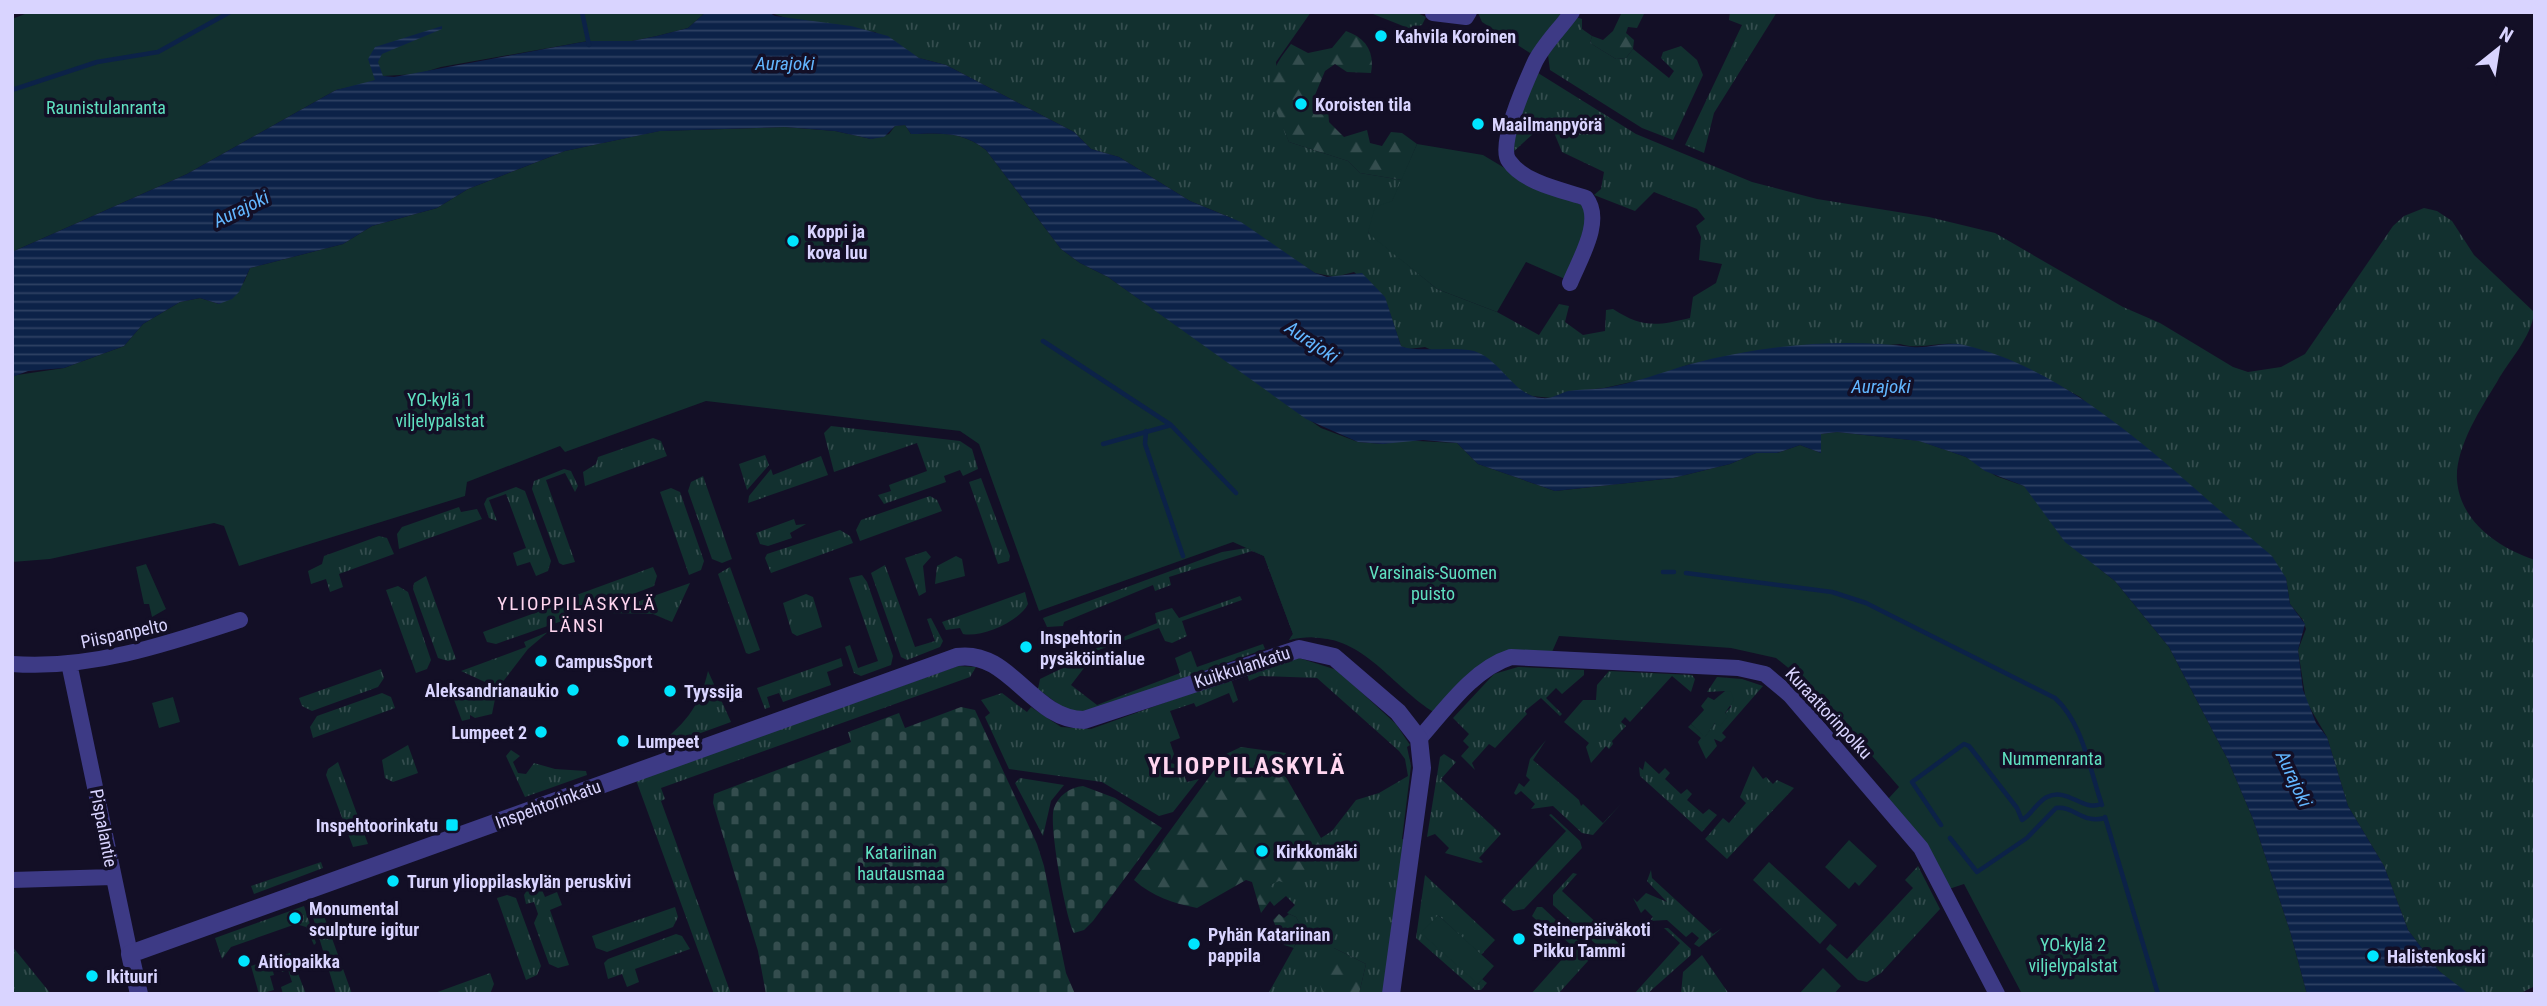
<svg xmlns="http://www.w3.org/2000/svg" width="2547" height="1006" font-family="'Roboto Condensed',sans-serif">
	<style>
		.grass { fill: url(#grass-tufts) }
		.forest { fill: url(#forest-firs) }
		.cemetery { fill: url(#cemetery-stones) }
		.green { fill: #12302f }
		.water { fill: url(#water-rules) }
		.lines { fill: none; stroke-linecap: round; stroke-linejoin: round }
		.stream { stroke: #0c2248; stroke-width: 4.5 }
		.minor { stroke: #3d3a85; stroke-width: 16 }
		.tertiary { stroke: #3d3a85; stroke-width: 18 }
		.poi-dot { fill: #00e5ff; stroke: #130f26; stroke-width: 2.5 }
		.labels { text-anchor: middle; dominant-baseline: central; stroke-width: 7; stroke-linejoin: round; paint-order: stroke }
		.poi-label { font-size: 18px; font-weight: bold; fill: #d9d4ff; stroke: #130f26; text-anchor: start }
		.park-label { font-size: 18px; fill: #5fe0c0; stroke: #130f26 }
		.street-label { font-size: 18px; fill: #d9d4ff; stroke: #130f26 }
		.water-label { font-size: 19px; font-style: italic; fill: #62b6ff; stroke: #130f26 }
		.neighbourhood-label { font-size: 19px; letter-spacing: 2px; fill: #ffd6f0; stroke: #130f26 }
		.district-label { font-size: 24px; font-weight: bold; letter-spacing: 2px; fill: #ffd6f0; stroke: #130f26 }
	</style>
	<defs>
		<pattern id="grass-tufts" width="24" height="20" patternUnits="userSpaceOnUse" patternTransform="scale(1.75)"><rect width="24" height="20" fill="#12302f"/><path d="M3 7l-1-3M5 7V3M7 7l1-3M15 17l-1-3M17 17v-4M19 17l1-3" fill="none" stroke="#344d4e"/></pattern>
		<pattern id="forest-firs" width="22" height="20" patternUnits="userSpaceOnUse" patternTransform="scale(1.75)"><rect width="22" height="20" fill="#12302f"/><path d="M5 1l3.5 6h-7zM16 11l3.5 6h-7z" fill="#344d4e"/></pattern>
		<pattern id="cemetery-stones" width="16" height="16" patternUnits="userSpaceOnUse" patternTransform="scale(1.75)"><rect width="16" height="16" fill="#12302f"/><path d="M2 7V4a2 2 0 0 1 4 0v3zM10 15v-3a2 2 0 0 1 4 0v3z" fill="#344d4e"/></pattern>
		<pattern id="water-rules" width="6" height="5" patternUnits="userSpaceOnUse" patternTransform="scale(1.75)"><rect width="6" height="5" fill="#0c2248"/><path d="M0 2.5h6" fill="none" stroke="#2f4163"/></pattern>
	</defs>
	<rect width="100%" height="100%" fill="#130f26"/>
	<!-- grass -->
	<path class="grass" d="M 768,12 L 1311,12 L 1276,62 L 1283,126 L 1289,142 L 1348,161 L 1360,173 L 1402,180 L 1392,202 L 1368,232 L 1437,289 L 1497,312 L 1539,335 L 1559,304 L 1569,306 L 1565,322 L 1583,335 L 1605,331 L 1606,310 L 1613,309 C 1642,328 1657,326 1690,318 L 1693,297 L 1716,283 L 1722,264 L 1699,260 L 1701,237 L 1696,226 L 1705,219 L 1697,209 L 1654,192 L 1635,211 L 1594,195 L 1601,189 L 1604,172 L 1562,152 L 1553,130 L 1541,121 L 1535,132 L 1512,153 L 1508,144 L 1538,73 L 1636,134 L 1752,182 L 1817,199 L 1929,217 L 1995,233 L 2123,307 L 2160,323 L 2233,367 L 2248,372 L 2281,367 L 2305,354 L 2393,226 L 2404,216 L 2424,208 L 2437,211 L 2452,221 L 2474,255 L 2534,312 C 2532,337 2509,360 2497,382 C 2481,408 2455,448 2457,480 C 2460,522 2499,548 2535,560 L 2535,986 L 2519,994 L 2464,992 L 2439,971 L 2408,930 L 2384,866 L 2348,806 L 2327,737 L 2306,701 L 2298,650 L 2306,629 L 2303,620 L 2290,604 L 2286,578 L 2080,397 C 2041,375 1999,351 1954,344 C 1936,342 1919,350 1900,344 L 1690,364 L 1654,377 L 1604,388 L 1566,392 L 1551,398 L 1532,396 L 1425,347 L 1408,349 L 1401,346 L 1385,298 L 1354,272 L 1335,277 L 1315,273 L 1229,217 L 1190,201 L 1119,157 L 1091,149 L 1074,132 L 946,65 L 919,58 L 875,32 L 792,20 Z
		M 1368,12 L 1415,12 L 1426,17 L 1422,25 L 1408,28 Z
		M 1730,12 L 1777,12 L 1714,113 L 1704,153 L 1685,145 L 1742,25 L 1729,20 Z
		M 1576,17 L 1582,19 L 1582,29 L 1592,36 L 1590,43 L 1616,59 L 1626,58 L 1633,49 L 1669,78 L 1674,71 L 1661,58 L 1663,52 L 1681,46 L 1697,60 L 1703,75 L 1673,140 L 1642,128 L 1550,70 L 1548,55 Z
		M 831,426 L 960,441 L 972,449 L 978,469 L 963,476 L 960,470 L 944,476 L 946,482 L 884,504 L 878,495 L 891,491 L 889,485 L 927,471 L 917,443 L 834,472 L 824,433 Z
		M 653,438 L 661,441 L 667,456 L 585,486 L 583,472 L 596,464 L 598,457 Z
		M 765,455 L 769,465 L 747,490 L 739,464 Z
		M 821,456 L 828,475 L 748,503 L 749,496 L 771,469 L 773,475 Z
		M 564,469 L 571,471 L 578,486 L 575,492 L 565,473 L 546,480 L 575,562 L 563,565 L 559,563 L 532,489 L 534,481 Z
		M 703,476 L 732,559 L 722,563 L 712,559 L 688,491 L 691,482 Z
		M 981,478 L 1010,556 L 1009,561 L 998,564 L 969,482 Z
		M 516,487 L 525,491 L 551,561 L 548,571 L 536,576 L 530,562 L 517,566 L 513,553 L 526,548 L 506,494 L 489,500 L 497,521 L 489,518 L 484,504 L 487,498 Z
		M 671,488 L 680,492 L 704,561 L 701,570 L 689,575 L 660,492 Z
		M 930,496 L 937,500 L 942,511 L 860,541 L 856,530 L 861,520 Z
		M 459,507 L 461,512 L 477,509 L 482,519 L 399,549 L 397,534 L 402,527 Z
		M 794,519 L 796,525 L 806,524 L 790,533 L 792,538 L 768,546 L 760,544 L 756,533 Z
		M 840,530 L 850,536 L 853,543 L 771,573 L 765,558 L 767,554 Z
		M 379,536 L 387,538 L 394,554 L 339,574 L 343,587 L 330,592 L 326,579 L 311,584 L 308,571 L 322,564 L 324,556 Z
		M 1246,548 L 1266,556 L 1336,640 L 1303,636 L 1289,640 L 1293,634 L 1264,556 L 1252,551 L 1169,577 L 1171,585 L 1155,591 L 1153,585 L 1064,622 L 1063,626 L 1047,627 L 1043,618 L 1222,552 Z
		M 926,551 L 931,557 L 923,566 L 926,592 L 919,596 L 905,558 Z
		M 956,556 L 962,559 L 965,576 L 935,584 L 937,566 Z
		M 885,565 L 915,647 L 935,641 L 927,619 L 931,618 L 943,641 L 940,647 L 907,660 L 901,657 L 871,573 Z
		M 653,567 L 657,576 L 654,586 L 586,612 L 576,609 L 571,597 Z
		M 730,567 L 760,650 L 749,654 L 746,653 L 718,574 Z
		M 862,575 L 867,582 L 893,656 L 891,665 L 861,676 L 854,673 L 845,647 L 850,645 L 858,668 L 878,661 L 849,578 Z
		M 426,576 L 456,659 L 448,661 L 438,658 L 413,589 L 414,583 Z
		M 690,583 L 672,622 L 653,614 L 606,613 Z
		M 398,586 L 408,592 L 431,660 L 427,669 L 416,673 L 386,590 Z
		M 1025,592 L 1028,604 C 1020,621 981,638 963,634 L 960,628 L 946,630 L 942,622 Z
		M 806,594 L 813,597 L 822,627 L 797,636 L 792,633 L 783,603 Z
		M 1240,596 L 1242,600 L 1182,621 L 1187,636 L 1172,643 L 1165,641 L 1159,628 L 1093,652 L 1092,650 L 1157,623 L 1155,613 L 1172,608 L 1179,618 Z
		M 565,602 L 567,616 L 562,621 L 496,644 L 487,642 L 483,632 Z
		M 548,632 L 528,649 L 498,688 L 461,671 L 526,647 L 524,642 Z
		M 1263,644 L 1265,649 L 1088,712 L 1066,710 L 1038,689 L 1040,679 L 1077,661 L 1084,668 L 1071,685 L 1097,705 L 1180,673 L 1175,658 L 1191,651 L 1197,667 Z
		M 841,658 L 843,666 L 827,672 L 831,685 L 783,702 L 779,693 L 767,697 L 770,707 L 765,709 L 757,688 Z
		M 1299,658 L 1337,670 L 1396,724 L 1410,745 L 1407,747 L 1411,766 L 1402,839 L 1405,840 L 1383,994 L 1359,994 L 1366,964 L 1334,948 L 1322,994 L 1268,994 L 1297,942 L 1301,926 L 1296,917 L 1287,913 L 1295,905 L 1286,896 L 1274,906 L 1270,901 L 1270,885 L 1325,854 L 1321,838 L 1332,831 L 1356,800 L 1379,793 L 1408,776 L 1405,759 L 1399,751 L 1317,678 L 1260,676 L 1249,681 L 1247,673 Z
		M 958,666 L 976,667 L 970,677 L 661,788 L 665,799 L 661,801 L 731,994 L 714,994 L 636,780 Z
		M 1518,667 L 1584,670 L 1584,675 L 1562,694 L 1556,688 L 1546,698 L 1562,714 L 1560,716 L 1541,698 L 1525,711 L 1527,714 L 1495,748 L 1489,744 L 1472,763 L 1475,770 L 1461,756 L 1469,747 L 1463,741 L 1469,734 L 1453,718 L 1494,674 Z
		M 381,669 L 384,678 L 378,687 L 312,711 L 302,706 L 299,698 Z
		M 708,671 L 731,722 L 654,750 L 653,748 C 683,727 700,707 708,671 Z
		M 1609,671 L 1692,675 L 1695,679 L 1691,692 L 1672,676 L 1630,722 L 1625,717 L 1621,722 L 1626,726 L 1612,741 L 1613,744 L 1609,749 L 1606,746 L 1591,763 L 1586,747 L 1589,743 L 1564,722 L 1583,700 L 1596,700 L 1597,685 Z
		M 1717,677 L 1742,679 L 1763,686 L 1722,733 L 1726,737 L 1721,742 L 1714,739 L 1717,746 L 1706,759 L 1698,742 L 1701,738 L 1688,727 L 1691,724 L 1705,736 L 1716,722 L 1727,716 L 1725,713 L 1731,707 L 1725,691 L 1707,692 Z
		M 1231,679 L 1238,700 L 1233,703 L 1229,693 L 1196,707 L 1194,703 L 1170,711 L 1180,738 L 1170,742 L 1174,754 L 1170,763 L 1179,765 L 1187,782 L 1199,779 L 1173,812 L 1159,816 L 1102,782 L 1009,769 L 985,717 L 990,713 L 981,700 L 1002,693 L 1027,712 L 1031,707 L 1061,727 L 1091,729 Z
		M 447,681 L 490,693 L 495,699 L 492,714 L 475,718 L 470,715 L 470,719 L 462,721 Z
		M 382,693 L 391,697 L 395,708 L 313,738 L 310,727 L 317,716 Z
		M 1546,740 L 1533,760 L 1579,800 L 1581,806 L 1583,804 L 1603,823 L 1621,804 L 1593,835 L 1582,833 L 1553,806 L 1531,809 L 1535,804 L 1521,791 L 1516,795 L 1514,793 L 1519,783 L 1524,787 L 1530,780 L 1526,776 L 1530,759 Z
		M 408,745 L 418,773 L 393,782 L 385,778 L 382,760 Z
		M 511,750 L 520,756 L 513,762 L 518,773 L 526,774 L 534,763 L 555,769 L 586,771 L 587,775 L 525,797 L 506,756 Z
		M 1444,754 L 1456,762 L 1441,779 L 1501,834 L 1479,858 L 1483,862 L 1480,863 L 1445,853 L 1449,848 L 1435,834 L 1427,837 L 1440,757 Z
		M 1645,761 L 1659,774 L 1665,768 L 1670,773 L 1665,779 L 1681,794 L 1687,789 L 1692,794 L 1687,800 L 1703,814 L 1709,809 L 1717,815 L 1702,832 L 1640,776 L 1639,767 L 1643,770 Z
		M 338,762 L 368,844 L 353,847 L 326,775 L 328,769 Z
		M 1753,766 L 1763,779 L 1766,777 L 1773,784 L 1777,780 L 1794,788 L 1727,859 L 1705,839 L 1723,818 L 1729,823 L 1746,803 L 1740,797 Z
		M 1020,778 L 1064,785 L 1051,801 L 1043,836 L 1015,783 Z
		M 1551,814 L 1580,841 L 1582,848 L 1524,909 L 1513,911 L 1501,901 L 1566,831 L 1549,815 Z
		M 321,862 L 323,868 L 254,894 L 251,886 Z
		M 1769,862 L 1837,925 L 1820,944 L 1753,880 Z
		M 1918,866 L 1940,909 L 1881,973 L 1867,982 L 1858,980 L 1826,949 L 1830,944 L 1847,959 L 1913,888 L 1905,880 Z
		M 1651,870 L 1652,878 L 1713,934 L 1722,928 L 1699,947 L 1694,944 L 1699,938 L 1692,932 L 1686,937 L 1667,920 L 1649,921 L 1653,917 L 1645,909 L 1641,913 L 1633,898 L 1637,902 L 1646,893 L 1667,902 L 1647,881 Z
		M 1573,873 L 1577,874 L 1562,891 L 1628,952 L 1625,956 L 1610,957 L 1553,905 L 1553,895 Z
		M 1425,875 L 1495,940 L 1481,955 L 1438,915 L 1478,984 L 1482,979 L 1487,983 L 1481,990 L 1475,990 L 1416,938 Z
		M 539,883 L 545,897 L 557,892 L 562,905 L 550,910 L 569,965 L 558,968 L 549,964 L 534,923 L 538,914 L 534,902 L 526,904 L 524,895 L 529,887 Z
		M 507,895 L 516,898 L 541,966 L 537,975 L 526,980 L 497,898 Z
		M 318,901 L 319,902 L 352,994 L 336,994 L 309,904 Z
		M 304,906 L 316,943 L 314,945 L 306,927 L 296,924 L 231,947 L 222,959 L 215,938 Z
		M 675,907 L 678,917 L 673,927 L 607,952 L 596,948 L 592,936 Z
		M 1537,907 L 1542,907 L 1586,948 L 1588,961 L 1558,994 L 1531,994 L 1573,947 L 1556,931 L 1552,935 L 1532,916 Z
		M 1664,928 L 1668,928 L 1691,949 L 1691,955 L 1647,994 L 1634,994 L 1680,943 Z
		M 676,934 L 682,936 L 690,949 L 635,969 L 639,982 L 627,987 L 622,974 L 608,979 L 604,963 L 608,959 Z
		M 12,946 L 51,994 L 16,994 L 12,990 Z
		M 290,953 L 306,994 L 283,994 L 281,987 L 292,982 L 288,970 L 282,972 L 280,965 L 272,968 L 274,975 L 270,976 L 274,990 L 259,994 L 251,966 Z
		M 1702,955 L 1729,994 L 1681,994 L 1683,972 Z
		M 490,973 L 494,984 L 490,994 L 432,994 Z"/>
	<!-- forest -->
	<path class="forest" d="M 1622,12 L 1645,12 L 1637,28 L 1628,27 L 1626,33 L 1634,40 L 1633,49 L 1626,58 L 1616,59 L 1590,43 L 1592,36 L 1603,40 L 1613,31 Z
		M 1346,31 C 1366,38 1375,52 1371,73 L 1347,72 L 1335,64 L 1325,71 L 1315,95 L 1328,109 L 1329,122 L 1344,137 L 1367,130 L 1370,143 L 1382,146 L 1391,132 L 1402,133 L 1417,144 L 1402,180 L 1360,173 L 1348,161 L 1289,142 C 1272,97 1257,86 1291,44 L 1308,53 L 1332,48 Z
		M 1241,747 L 1286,753 L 1283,772 L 1321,838 L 1325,854 L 1315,867 L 1285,883 L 1279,881 L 1270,885 L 1270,901 L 1261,913 L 1252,882 L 1246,880 L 1197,908 C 1173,903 1153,897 1134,880 L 1226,754 Z
		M 1279,914 L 1284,918 L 1289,914 L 1296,917 L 1301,926 L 1294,948 L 1284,945 L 1273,920 Z
		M 1334,948 L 1366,964 L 1359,994 L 1322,994 L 1319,977 L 1326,952 Z"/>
	<!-- cemetery -->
	<path class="cemetery" d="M 961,707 L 975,710 L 1037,844 L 1044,866 L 1066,973 L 1075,994 L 766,994 L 758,951 L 713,803 L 714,794 L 851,742 L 848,732 L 899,713 L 905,728 Z
		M 1083,786 L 1115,798 L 1162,828 L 1093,921 L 1084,930 L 1074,933 C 1066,919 1048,823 1054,808 C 1058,796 1070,787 1083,786 Z"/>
	<!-- green -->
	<path class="green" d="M 30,12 L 706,12 L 688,28 L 657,36 L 632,41 L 588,41 L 441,67 L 418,74 L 383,76 L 370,83 L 336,90 L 187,174 L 12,252 L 12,19 Z
		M 1567,12 L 1538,50 L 1530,53 L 1482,22 L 1478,13 Z
		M 905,125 L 911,134 C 941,133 962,131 986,150 L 1061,249 L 1080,263 L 1108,277 L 1321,428 L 1358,442 L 1383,444 L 1400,440 L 1457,443 L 1478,464 L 1555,491 L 1673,478 L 1730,464 L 1756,453 L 1777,453 L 1800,445 L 1821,453 L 1821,434 L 1837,432 L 1920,441 L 1966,457 L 1996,476 L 2024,486 L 2101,570 L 2115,581 L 2169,647 L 2228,760 L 2253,819 L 2290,931 L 2307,994 L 2022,994 L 1964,884 L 1949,889 L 1888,799 L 1899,787 L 1813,688 L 1776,658 L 1731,648 L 1559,636 L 1552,652 L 1518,650 L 1435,713 C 1385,682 1358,624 1289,640 L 1293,634 L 1264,556 L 1233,542 L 1039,611 L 979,444 L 960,431 L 706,401 L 565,452 L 560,446 L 467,482 L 465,496 L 239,566 L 224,526 L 214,523 L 50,559 L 12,562 L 12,377 L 17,375 L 64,368 L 124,346 L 143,324 L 180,302 L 200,298 L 219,304 L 244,282 L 250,268 L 343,244 L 372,226 L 437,208 L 468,189 L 565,151 L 659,131 L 785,127 L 835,131 L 871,139 L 889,134 L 895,126 Z
		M 1417,144 L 1483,155 L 1523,179 L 1584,206 L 1586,229 L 1565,279 L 1526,262 L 1497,312 L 1437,289 L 1374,238 L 1368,232 L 1375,207 L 1392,201 Z
		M 146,564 L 166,609 L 152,617 L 149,604 L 144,604 L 136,567 Z
		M 1725,691 L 1731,692 L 1734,700 L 1725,713 L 1728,716 L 1720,726 L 1715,723 L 1705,737 L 1691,724 L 1704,710 L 1701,706 L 1708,697 L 1714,700 Z
		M 173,697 L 180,722 L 159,728 L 152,703 Z
		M 1849,840 L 1877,866 L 1859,886 L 1855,882 L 1849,889 L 1825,867 Z
		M 1438,915 L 1494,966 L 1478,984 L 1421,933 Z
		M 1823,968 L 1841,986 L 1834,994 L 1799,994 Z"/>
	<!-- water -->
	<path class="water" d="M 706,12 L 768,12 L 775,16 L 851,26 L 888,36 L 919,58 L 946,65 L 1074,132 L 1091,149 L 1119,157 L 1190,201 L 1241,222 L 1315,273 L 1327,277 L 1362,273 L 1385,297 L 1401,346 C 1416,353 1453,346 1474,351 C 1501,359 1514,397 1542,398 C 1552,399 1559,394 1568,391 C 1580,389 1592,390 1605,388 C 1635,383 1662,372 1691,364 C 1762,345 1840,338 1912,347 C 1929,349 1947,341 1964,345 C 2079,371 2184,482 2272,556 L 2286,578 L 2290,604 L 2305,624 L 2298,650 L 2303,690 L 2316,723 L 2327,737 L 2348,806 L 2384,866 L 2408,930 L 2439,971 L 2469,994 L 2307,994 L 2290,931 L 2253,819 L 2228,760 L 2169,647 L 2115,581 L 2065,542 L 2024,486 L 1985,471 L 1966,457 L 1919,441 L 1837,432 L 1821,434 L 1821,453 L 1800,445 L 1777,453 L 1756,453 L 1730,464 L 1673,478 L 1555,491 L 1478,464 L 1457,443 L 1423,440 L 1383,444 L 1358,442 L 1306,419 L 1108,277 L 1080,263 L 1061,249 L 986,150 C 962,131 941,133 911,134 L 905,125 L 895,126 L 884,137 L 871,139 L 835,131 L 785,127 L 660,131 L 565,151 L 468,189 L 437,208 L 372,226 L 343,244 L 250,268 L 239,292 L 232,299 L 219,304 L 200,298 L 180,302 L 143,324 L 124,346 L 64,368 L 28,371 L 12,377 L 12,252 L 187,174 L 336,90 L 375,80 L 368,59 L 375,47 L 442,26 L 442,29 L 382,54 L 378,62 L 383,76 L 394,77 L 588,41 L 632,41 L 657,36 L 688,28 Z"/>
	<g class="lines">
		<!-- stream -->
		<path class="stream" d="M 582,12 L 589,45
			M 12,90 L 97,62 L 158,52 L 230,12
			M 1043,341 L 1171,425 L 1236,493
			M 1146,431 L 1145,444 L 1183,556
			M 1103,444 L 1171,425
			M 1663,572 L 1674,572
			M 1686,573 L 1832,592 L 1866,603 L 2055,698 C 2083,723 2090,771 2102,805
			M 2105,817 L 2158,994
			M 1941,825 L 1912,782 L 1964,744 L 1969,746 L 2017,808 L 2022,820 C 2032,814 2037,802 2047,797 C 2068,787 2083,812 2101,804
			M 1950,838 L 1977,872 L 2027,838 L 2056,808 C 2075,806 2082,824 2105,818"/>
		<!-- minor -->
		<path class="minor" d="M 1433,13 L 1466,17 L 1469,12
			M 1570,283 C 1579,260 1604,221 1586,198 C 1562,190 1524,183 1509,161 C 1497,146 1526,82 1534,64 C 1542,46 1560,29 1572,12
			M 69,663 L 130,954
			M 12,664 C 90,670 167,644 240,620
			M 1419,739 C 1445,710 1473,669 1511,657 L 1738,668 L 1765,674 L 1790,695 L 1921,848 L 1997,994
			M 12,880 L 113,877"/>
		<!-- tertiary -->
		<path class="tertiary" d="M 139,994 L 130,954 L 957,657 C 1010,649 1032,720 1084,720 L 1299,649 L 1334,657 L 1398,712 L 1419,739 L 1422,768 L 1391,994"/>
	</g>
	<!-- markers -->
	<g class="poi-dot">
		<circle cx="1381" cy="36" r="7"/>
		<circle cx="1301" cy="104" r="7"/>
		<circle cx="1478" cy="124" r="7"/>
		<circle cx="793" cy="241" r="7"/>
		<circle cx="1026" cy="647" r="7"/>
		<circle cx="541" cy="661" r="7"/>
		<circle cx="573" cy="690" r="7"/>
		<circle cx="670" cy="691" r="7"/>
		<circle cx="541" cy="732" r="7"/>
		<circle cx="623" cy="741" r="7"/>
		<rect x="445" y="818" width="14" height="14" rx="3.5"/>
		<circle cx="1262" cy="851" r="7"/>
		<circle cx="393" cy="881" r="7"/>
		<circle cx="295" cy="918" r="7"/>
		<circle cx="1519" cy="939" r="7"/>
		<circle cx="1194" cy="944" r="7"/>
		<circle cx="2373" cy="956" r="7"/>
		<circle cx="244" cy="961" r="7"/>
		<circle cx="92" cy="976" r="7"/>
	</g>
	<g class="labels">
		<!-- poi labels -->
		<g class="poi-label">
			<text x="1395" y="36">Kahvila Koroinen</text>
			<text x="1315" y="104">Koroisten tila</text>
			<text x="1492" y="124">Maailmanpyörä</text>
			<text x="807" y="231">Koppi ja<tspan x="807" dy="21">kova luu</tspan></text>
			<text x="1040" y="637">Inspehtorin<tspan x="1040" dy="21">pysäköintialue</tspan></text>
			<text x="555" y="661">CampusSport</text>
			<text x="559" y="690" text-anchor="end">Aleksandrianaukio</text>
			<text x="684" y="691">Tyyssija</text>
			<text x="527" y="732" text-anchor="end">Lumpeet 2</text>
			<text x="637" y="741">Lumpeet</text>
			<text x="438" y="825" text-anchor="end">Inspehtoorinkatu</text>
			<text x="1276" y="851">Kirkkomäki</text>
			<text x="407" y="881">Turun ylioppilaskylän peruskivi</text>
			<text x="309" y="908">Monumental<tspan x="309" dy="21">sculpture igitur</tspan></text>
			<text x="1533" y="929">Steinerpäiväkoti<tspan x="1533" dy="21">Pikku Tammi</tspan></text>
			<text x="1208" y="934">Pyhän Katariinan<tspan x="1208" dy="21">pappila</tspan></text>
			<text x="2387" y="956">Halistenkoski</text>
			<text x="258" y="961">Aitiopaikka</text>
			<text x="106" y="976">Ikituuri</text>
		</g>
		<!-- park labels -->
		<g class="park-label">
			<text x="106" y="107">Raunistulanranta</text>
			<text x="440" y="399">YO-kylä 1<tspan x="440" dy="21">viljelypalstat</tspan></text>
			<text x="1433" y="572">Varsinais-Suomen<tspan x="1433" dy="21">puisto</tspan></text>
			<text x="2052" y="758">Nummenranta</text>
			<text x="901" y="852">Katariinan<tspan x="901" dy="21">hautausmaa</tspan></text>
			<text x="2073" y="944">YO-kylä 2<tspan x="2073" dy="21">viljelypalstat</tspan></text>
		</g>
		<!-- street labels -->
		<g class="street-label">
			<text transform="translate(124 633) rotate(-12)">Piispanpelto</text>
			<text transform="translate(1242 667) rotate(-18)">Kuikkulankatu</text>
			<text transform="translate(1829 713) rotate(47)">Kuraattorinpolku</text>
			<text transform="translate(548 804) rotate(-20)">Inspehtorinkatu</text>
			<text transform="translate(104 828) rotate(79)">Pispalantie</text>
		</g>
		<!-- water labels -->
		<g class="water-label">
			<text x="785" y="63">Aurajoki</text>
			<text transform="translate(241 209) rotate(-26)">Aurajoki</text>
			<text transform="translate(1312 342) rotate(34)">Aurajoki</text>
			<text x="1881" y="386">Aurajoki</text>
			<text transform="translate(2294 779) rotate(65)">Aurajoki</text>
		</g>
		<!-- neighbourhood labels -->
		<g class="neighbourhood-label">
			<text x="577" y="603">YLIOPPILASKYLÄ<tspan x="577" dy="22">LÄNSI</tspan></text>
		</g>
		<!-- district labels -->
		<g class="district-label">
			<text x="1247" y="766">YLIOPPILASKYLÄ</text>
		</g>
	</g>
	<!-- border -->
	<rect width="2547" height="1006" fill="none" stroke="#d9d4ff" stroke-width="28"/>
	<!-- north arrow -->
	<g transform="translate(2498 49) rotate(30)" stroke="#130f26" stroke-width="5" paint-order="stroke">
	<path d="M0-5L12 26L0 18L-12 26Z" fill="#d9d4ff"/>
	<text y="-10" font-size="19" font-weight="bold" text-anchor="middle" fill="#d9d4ff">N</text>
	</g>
</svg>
